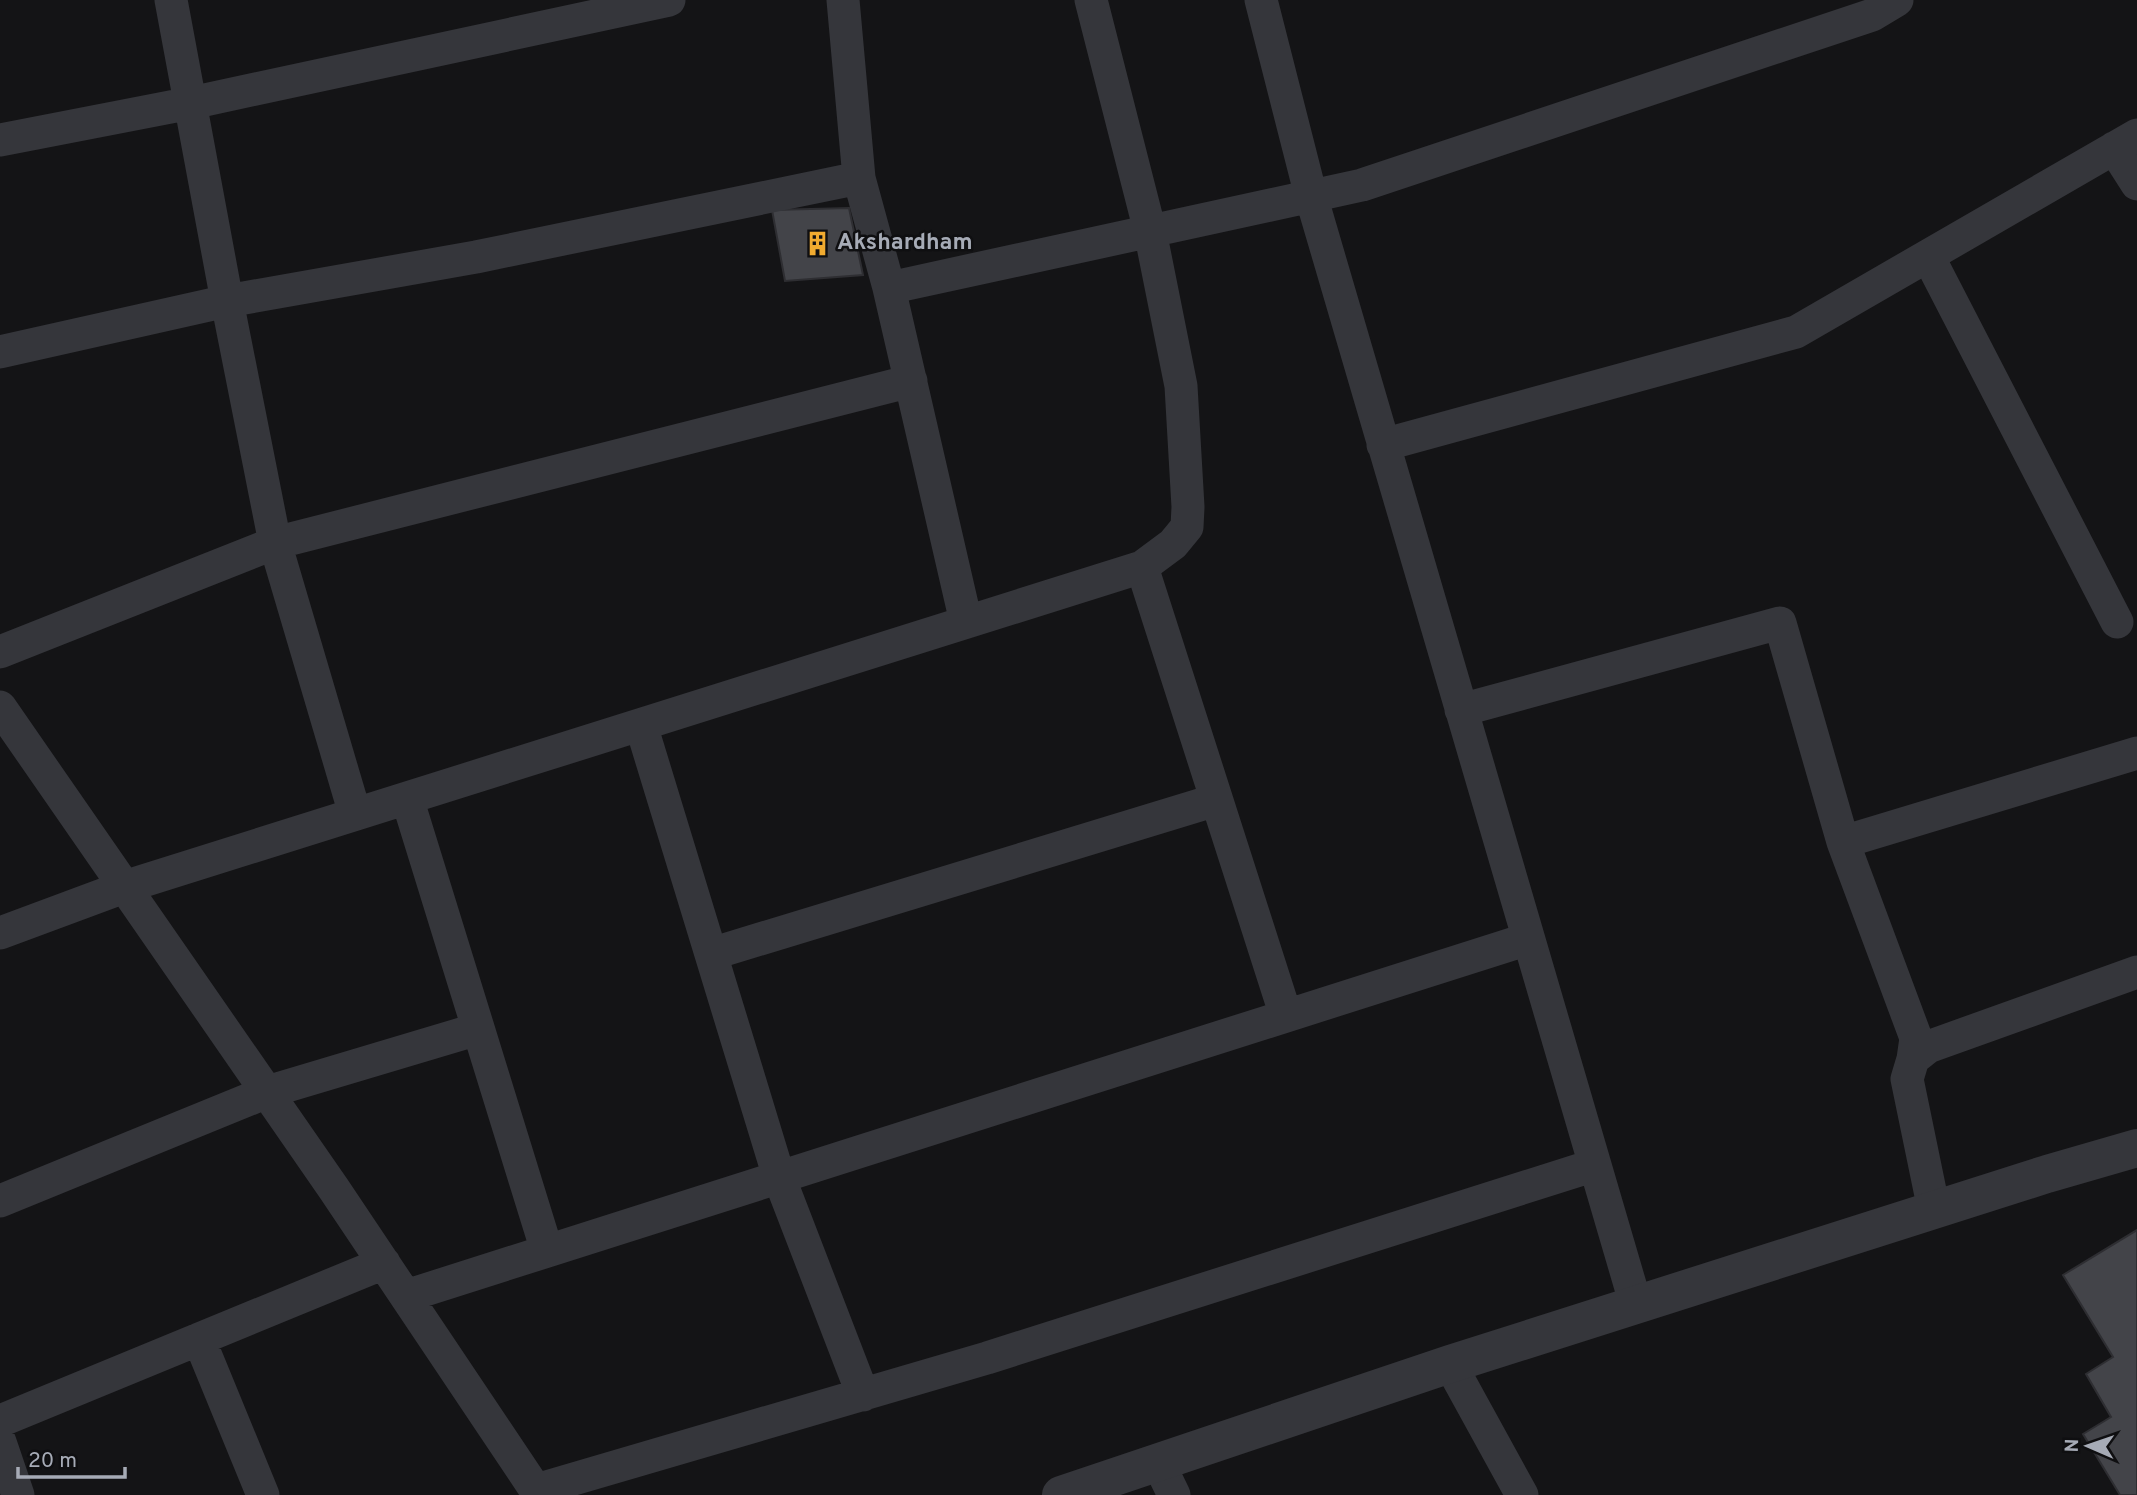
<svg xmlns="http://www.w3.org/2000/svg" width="2137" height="1495" font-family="Overpass,sans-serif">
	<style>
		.building { fill: #434449; stroke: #2e2e32; stroke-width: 2 }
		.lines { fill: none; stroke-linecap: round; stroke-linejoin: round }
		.minor { stroke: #35363b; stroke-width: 33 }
		.tertiary { stroke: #35363b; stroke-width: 38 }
		.labels { text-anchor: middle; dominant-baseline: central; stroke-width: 5; stroke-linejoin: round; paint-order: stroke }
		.poi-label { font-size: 23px; font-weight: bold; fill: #a6abb6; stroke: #0f0f11; text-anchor: start }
	</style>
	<rect width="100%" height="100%" fill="#141416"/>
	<!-- building -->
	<path class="building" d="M 849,208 L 863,275 L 785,281 L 772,210 Z
		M 2137,1230 L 2137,1495 L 2120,1495 L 2083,1434 L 2111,1417 L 2086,1374 L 2113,1357 L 2063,1275 Z"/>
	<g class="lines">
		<!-- minor -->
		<path class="minor" d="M 843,0 L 859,178
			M 1091,0 L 1150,231 L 1181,386 L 1188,507 L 1187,527 L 1173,544 L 1142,567
			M 1261,0 L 1311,196 L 1636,1305
			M 0,140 L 191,103 L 669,0
			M 2114,148 L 2137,184
			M 1928,256 L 2117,622
			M 889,288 L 966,622
			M 0,352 L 227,301 L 476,257 L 859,178 L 889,288 L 1362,185 L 1872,15 L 1897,0
			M 1383,445 L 1796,332 L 2137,135
			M 0,652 L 275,543 L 227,301 L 171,0
			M 0,707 L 334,1189 L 539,1495
			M 1461,710 L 1780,623 L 1843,842 L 2137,753
			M 641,725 L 779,1177 L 863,1395
			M 407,798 L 547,1251
			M 355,814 L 275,543 L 911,381
			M 1843,842 L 1916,1038 L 1913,1059
			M 0,933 L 124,887 L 1142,567 L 1286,1016
			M 711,954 L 1216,800
			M 0,1201 L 267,1092 L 478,1029
			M 1934,1210 L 1907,1079 L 1913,1059 L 1928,1047 L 2137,972
			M 406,1296 L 1528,939
			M 199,1339 L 263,1495
			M 1450,1364 L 1522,1495
			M 0,1421 L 384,1263
			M 0,1442 L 18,1495
			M 1158,1462 L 1174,1495
			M 536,1490 L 987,1358 L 1595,1165"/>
		<!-- tertiary -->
		<path class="tertiary" d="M 1061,1495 L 1450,1364 L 2047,1174 L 2137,1148"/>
	</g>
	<!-- icons -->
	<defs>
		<symbol id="building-bare" viewBox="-9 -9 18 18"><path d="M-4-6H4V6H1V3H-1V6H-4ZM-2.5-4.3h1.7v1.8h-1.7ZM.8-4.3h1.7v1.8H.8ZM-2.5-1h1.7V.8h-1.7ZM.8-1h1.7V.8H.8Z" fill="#f1ab30" stroke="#0f0f11" stroke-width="2.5" paint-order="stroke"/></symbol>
	</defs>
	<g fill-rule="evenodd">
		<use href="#building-bare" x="800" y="226" width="35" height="35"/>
	</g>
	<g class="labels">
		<!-- poi labels -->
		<g class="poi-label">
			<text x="837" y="243">Akshardham</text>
		</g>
	</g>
	<!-- north arrow -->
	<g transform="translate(2088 1446) rotate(272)" stroke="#0f0f11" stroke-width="5" paint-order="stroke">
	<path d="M0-5L12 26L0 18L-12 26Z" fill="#a6abb6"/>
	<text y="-10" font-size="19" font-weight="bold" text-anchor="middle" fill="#a6abb6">N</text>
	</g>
	<!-- scale -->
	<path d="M18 1467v10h107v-10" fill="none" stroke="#a6abb6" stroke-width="3.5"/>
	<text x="28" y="1467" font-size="21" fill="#a6abb6" stroke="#0f0f11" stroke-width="5" paint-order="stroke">20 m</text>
</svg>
